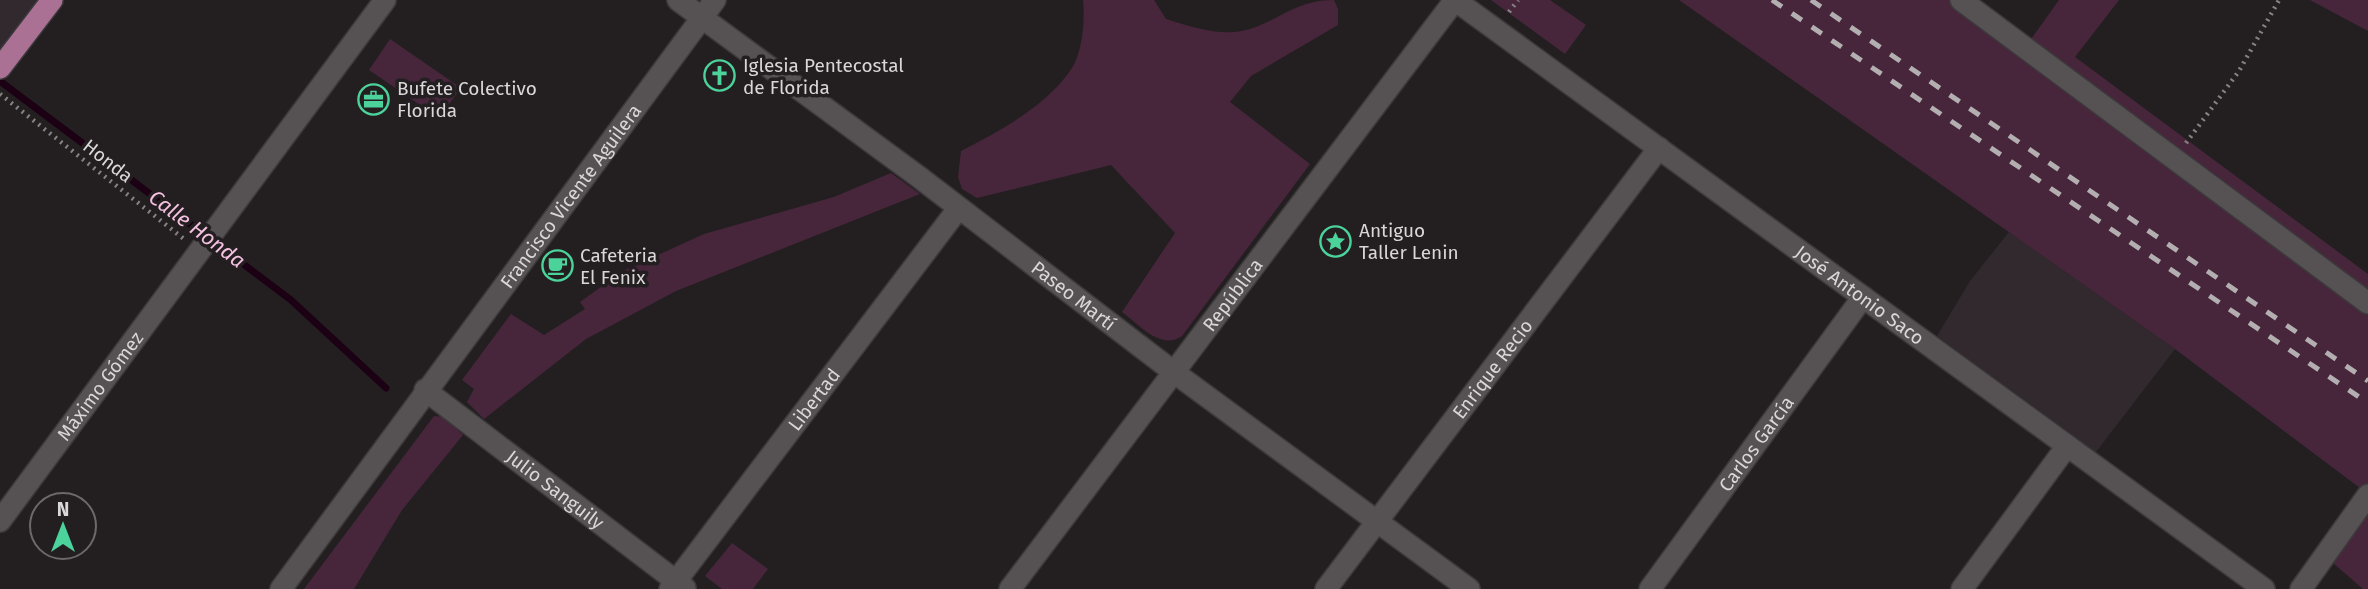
<svg xmlns="http://www.w3.org/2000/svg" width="2368" height="589" font-family="'Fira Sans',sans-serif">
	<style>
		.built { fill: #31292e }
		.green { fill: #47263b }
		.lines { fill: none; stroke-linecap: round; stroke-linejoin: round }
		.stream { stroke: #1c0013; stroke-width: 7 }
		.minor-casing { stroke: #3d3a3c; stroke-width: 24 }
		.major-casing { stroke: #3d3a3c; stroke-width: 24 }
		.path { stroke: #868385; stroke-width: 4.5; stroke-dasharray: 2 5; stroke-linecap: butt }
		.minor { stroke: #565254; stroke-width: 21 }
		.major { stroke: #aa7195; stroke-width: 21 }
		.rail { stroke: #b3afb1; stroke-width: 5; stroke-dasharray: 12 12; stroke-linecap: butt }
		.labels { text-anchor: middle; dominant-baseline: central; stroke-width: 7; stroke-linejoin: round; paint-order: stroke }
		.poi-label { font-size: 19px; fill: #dad7d9; stroke: #231f21; text-anchor: start }
		.street-label { font-size: 19px; fill: #dad7d9; stroke: #231f21 }
		.water-label { font-size: 21px; font-style: italic; fill: #f5c1e1; stroke: #231f21 }
	</style>
	<rect width="100%" height="100%" fill="#231f21"/>
	<!-- built -->
	<path class="built" d="M 0,0 L 40,0 L 0,64 Z
		M 2009,232 L 2175,349 L 2096,452 L 1937,336 L 1970,281 Z"/>
	<!-- green -->
	<path class="green" d="M 1083,0 L 1154,0 L 1166,19 C 1189,26 1217,36 1242,31 C 1276,24 1293,0 1334,0 L 1338,9 L 1338,25 L 1251,76 L 1230,102 L 1310,164 L 1182,336 C 1160,351 1139,324 1122,312 L 1175,233 L 1111,165 L 977,198 L 962,189 L 958,177 L 961,151 C 1000,131 1047,106 1072,68 C 1083,51 1085,19 1083,0 Z
		M 1491,0 L 1550,0 L 1586,25 L 1565,54 Z
		M 1679,0 L 1961,0 L 2026,46 L 2059,0 L 2119,0 L 2075,57 L 2368,274 L 2368,494 L 2175,349 Z
		M 2310,0 L 2368,0 L 2368,31 Z
		M 390,39 L 461,88 L 439,118 L 369,70 Z
		M 891,173 L 920,194 L 676,291 L 586,339 L 484,419 L 467,402 L 474,389 L 462,380 L 511,314 L 544,335 L 585,309 L 580,302 L 623,271 L 704,234 L 834,197 Z
		M 434,416 L 444,417 L 463,435 L 402,510 L 354,589 L 304,589 Z
		M 2368,495 L 2368,589 L 2363,589 L 2325,556 Z
		M 732,543 L 768,569 L 753,589 L 722,589 L 705,576 Z"/>
	<g class="lines">
		<!-- stream -->
		<path class="stream" d="M 0,81 L 291,300 L 386,388"/>
		<defs>
			<g id="minor">
				<path id="s1" d="M 678,0 L 919,177 L 1175,373 L 1469,589"/>
				<path d="M 1961,0 L 2368,303"/>
				<path id="s2" d="M 425,390 L 685,588"/>
				<path id="s3" d="M 0,521 L 385,0"/>
				<path id="s4" d="M 281,589 L 715,0"/>
				<path id="s5" d="M 670,589 L 958,209"/>
				<path id="s6" d="M 1010,589 L 1455,0 L 2264,589"/>
				<path id="s7" d="M 1326,589 L 1659,148"/>
				<path id="s8" d="M 1650,589 L 1863,297"/>
				<path d="M 1962,589 L 2067,446"/>
				<path d="M 2301,589 L 2368,495"/>
			</g>
			<path id="major" d="M 0,68 L 52,0"/>
		</defs>
		<!-- minor casing -->
		<use href="#minor" class="minor-casing"/>
		<!-- major casing -->
		<use href="#major" class="major-casing"/>
		<!-- path -->
		<path class="path" d="M 1509,12 L 1518,0
			M 0,94 L 184,239
			M 2186,143 L 2239,71 L 2279,0"/>
		<!-- minor -->
		<use href="#minor" class="minor"/>
		<!-- major -->
		<use href="#major" class="major"/>
		<!-- rail -->
		<path class="rail" d="M 1772,0 L 2368,403
			M 1811,0 L 2368,381"/>
	</g>
	<!-- icons -->
	<defs>
		<symbol id="church-ring" viewBox="-11 -11 22 22"><circle r="9.5" fill="#231f21" stroke="#4cd39b" stroke-width="1.5"/><path d="M-1.2-6h2.4v3.5h3.3v2.4h-3.3V6h-2.4V-.1h-3.3v-2.4h3.3Z" fill="#4cd39b"/></symbol>
		<symbol id="office-ring" viewBox="-11 -11 22 22"><circle r="9.5" fill="#231f21" stroke="#4cd39b" stroke-width="1.5"/><path d="M-6-3h4V-5.5h4V-3h4V5H-6ZM-1-4.5V-3h2v-1.5ZM-6 0V1H6V0Z" fill="#4cd39b"/></symbol>
		<symbol id="sight-ring" viewBox="-11 -11 22 22"><circle r="9.5" fill="#231f21" stroke="#4cd39b" stroke-width="1.5"/><path d="M0-6L1.8-2.2L6-1.7L2.9 1.2L3.7 5.4L0 3.3L-3.7 5.4L-2.9 1.2L-6-1.7L-1.8-2.2Z" fill="#4cd39b"/></symbol>
		<symbol id="cafe-ring" viewBox="-11 -11 22 22"><circle r="9.5" fill="#231f21" stroke="#4cd39b" stroke-width="1.5"/><path d="M-5.5-4.5H6V0H3Q3 3.5 0 3.5H-2.5Q-5.5 3.5-5.5 0ZM3-3.2v2h1.7v-2ZM-6 4.5H4V6H-6Z" fill="#4cd39b"/></symbol>
	</defs>
	<g fill-rule="evenodd">
		<use href="#church-ring" x="702" y="58" width="35" height="35"/>
		<use href="#office-ring" x="356" y="82" width="35" height="35"/>
		<use href="#sight-ring" x="1318" y="224" width="35" height="35"/>
		<use href="#cafe-ring" x="540" y="248" width="35" height="35"/>
	</g>
	<g class="labels">
		<!-- poi labels -->
		<g class="poi-label">
			<text x="743" y="65">Iglesia Pentecostal<tspan x="743" dy="22">de Florida</tspan></text>
			<text x="397" y="88">Bufete Colectivo<tspan x="397" dy="22">Florida</tspan></text>
			<text x="1359" y="230">Antiguo<tspan x="1359" dy="22">Taller Lenin</tspan></text>
			<text x="580" y="255">Cafeteria<tspan x="580" dy="22">El Fenix</tspan></text>
		</g>
		<!-- street labels -->
		<g class="street-label">
			<text transform="translate(108 161) rotate(38)">Honda</text>
			<text stroke="none"><textPath href="#s4" startOffset="488">Francisco Vicente Aguilera</textPath></text>
			<text stroke="none"><textPath href="#s6" startOffset="1239">José Antonio Saco</textPath></text>
			<text stroke="none"><textPath href="#s6" startOffset="369">República</textPath></text>
			<text stroke="none"><textPath href="#s1" startOffset="494">Paseo Martí</textPath></text>
			<text stroke="none"><textPath href="#s7" startOffset="276">Enrique Recio</textPath></text>
			<text stroke="none"><textPath href="#s3" startOffset="168">Máximo Gómez</textPath></text>
			<text stroke="none"><textPath href="#s5" startOffset="238">Libertad</textPath></text>
			<text stroke="none"><textPath href="#s8" startOffset="180">Carlos García</textPath></text>
			<text stroke="none"><textPath href="#s2" startOffset="164">Julio Sanguily</textPath></text>
		</g>
		<!-- water labels -->
		<g class="water-label">
			<text transform="translate(197 229) rotate(37)">Calle Honda</text>
		</g>
	</g>
	<!-- north arrow -->
	<g transform="translate(63 526)"><circle r="33" fill="#231f21" stroke="#6c696b" stroke-width="2"/>
	<path d="M0-5L12 26L0 18L-12 26Z" fill="#4cd39b"/>
	<text y="-10" font-size="19" font-weight="bold" text-anchor="middle" fill="#dad7d9">N</text>
	</g>
</svg>
